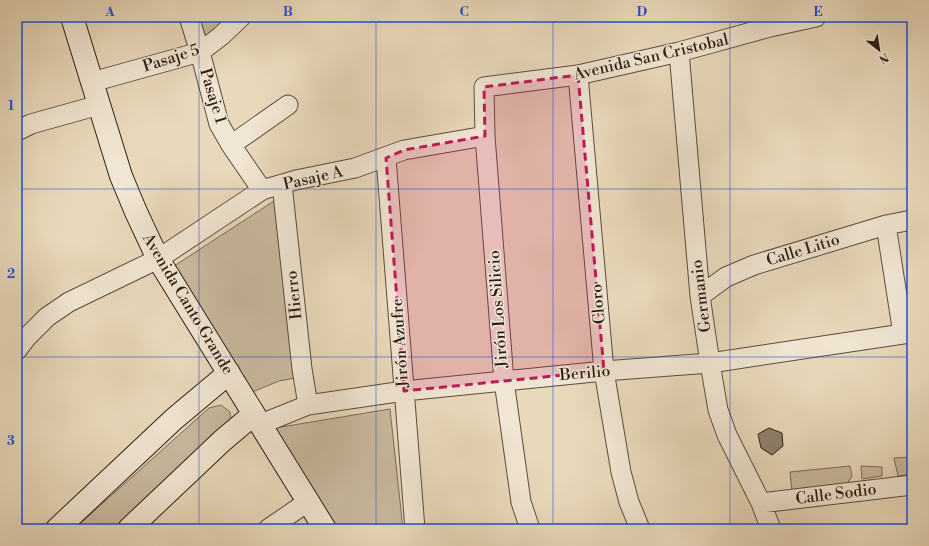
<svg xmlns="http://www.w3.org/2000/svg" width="929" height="546" font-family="'Libre Bodoni',serif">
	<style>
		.green { fill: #c9b99f; stroke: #7a6b5b }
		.building { fill: #8e7f6c; stroke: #2b1d17 }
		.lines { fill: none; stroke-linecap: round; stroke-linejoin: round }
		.street-casing { stroke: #5a4c40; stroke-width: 21 }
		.secondary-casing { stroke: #2b1d17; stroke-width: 24 }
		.street { stroke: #f1e6d3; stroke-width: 19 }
		.secondary { stroke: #f1e6d3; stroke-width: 22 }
		.marked { fill: #c2185b; fill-opacity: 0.2; stroke: #c2185b; stroke-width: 3; stroke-dasharray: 8 5; stroke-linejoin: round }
		.grid { fill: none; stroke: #1d4ed8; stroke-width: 1; stroke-opacity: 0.55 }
		.labels { text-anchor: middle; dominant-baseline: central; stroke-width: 3; stroke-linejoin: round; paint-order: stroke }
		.street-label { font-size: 16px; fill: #2b1d17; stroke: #f1e6d3 }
		.neatline { fill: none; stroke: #1d4ed8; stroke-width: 1.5 }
		.grid-label { font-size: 13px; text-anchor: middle; font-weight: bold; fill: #1d4ed8 }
	</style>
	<rect width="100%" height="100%" fill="#e9d9bb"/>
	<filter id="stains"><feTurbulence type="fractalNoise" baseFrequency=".005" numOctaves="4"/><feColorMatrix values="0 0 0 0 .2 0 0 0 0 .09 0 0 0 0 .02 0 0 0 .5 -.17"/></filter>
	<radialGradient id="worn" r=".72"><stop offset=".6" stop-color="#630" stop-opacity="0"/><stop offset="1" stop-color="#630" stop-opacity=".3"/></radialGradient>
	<!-- green -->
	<path class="green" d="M 195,17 L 239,17 L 206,44 Z
		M 274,201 L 295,378 L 279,381 L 250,393 L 171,268 Z
		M 221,405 L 230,412 L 231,422 L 120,529 L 74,529 L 209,408 Z
		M 390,409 L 403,529 L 335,529 L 275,428 Z
		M 912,457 L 912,474 L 898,476 L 894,458 Z
		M 850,466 L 852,476 L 847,484 L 792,492 L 790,472 Z
		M 861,466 L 882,467 L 882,476 L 862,479 Z"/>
	<!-- building -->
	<path class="building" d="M 769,428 L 782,433 L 783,446 L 772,455 L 761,448 L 758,434 Z"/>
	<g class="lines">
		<defs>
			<path id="street" d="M 189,17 L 200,52 L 219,124 L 231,145 L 262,190
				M 679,52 L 700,296 L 710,363 L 718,410 L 727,435 L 761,503 L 771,529
				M 578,75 L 604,371 L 621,472 L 629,502 L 640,529
				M 92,82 L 200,52 L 221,36 L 241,17
				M 17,131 L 31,124 L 99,105
				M 231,145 L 288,105
				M 386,158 L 415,529
				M 282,184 L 302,369 L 308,405
				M 886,225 L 903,334
				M 700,296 L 726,277 L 754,265 L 886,225 L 912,220
				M 17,350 L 27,337 L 47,317 L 69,302 L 158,259 L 262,190 L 296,180 L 355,168 L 404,150 L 485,136
				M 261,424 L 308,405 L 404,391 L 604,371 L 710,363 L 903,334 L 912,333
				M 761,503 L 912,485
				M 268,529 L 309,501
				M 530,529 L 521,502 L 504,381 L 485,136 L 484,87 L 578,75 L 679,52 L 770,27 L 816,17"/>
			<path id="secondary" d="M 72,17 L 121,176 L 136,212 L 158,259 L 325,529
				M 57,529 L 174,419 L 229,373
				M 129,529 L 222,441 L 254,414"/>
		</defs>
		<!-- street casing -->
		<use href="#street" class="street-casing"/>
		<!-- secondary casing -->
		<use href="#secondary" class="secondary-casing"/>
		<!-- street -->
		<use href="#street" class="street"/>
		<!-- secondary -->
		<use href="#secondary" class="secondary"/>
	</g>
	<!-- marked area -->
	<path class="marked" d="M 578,75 L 604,371 L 404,391 L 386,158 L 404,150 L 485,136 L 484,87 Z"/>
	<!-- grid -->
	<path class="grid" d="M 199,17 L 199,529M 376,17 L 376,529M 553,17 L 553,529M 730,17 L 730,529M 17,189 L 912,189M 17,357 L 912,357"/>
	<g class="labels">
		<!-- street labels -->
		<g class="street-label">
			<text transform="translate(651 57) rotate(-13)">Avenida San Cristobal</text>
			<text transform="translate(171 58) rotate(-18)">Pasaje 5</text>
			<text transform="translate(213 96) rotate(73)">Pasaje 1</text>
			<text transform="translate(313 178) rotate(-13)">Pasaje A</text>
			<text transform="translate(803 250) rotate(-17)">Calle Litio</text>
			<text transform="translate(294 295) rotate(-96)">Hierro</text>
			<text transform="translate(701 296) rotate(-97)">Germanio</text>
			<text transform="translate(188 304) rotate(59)">Avenida Canto Grande</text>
			<text transform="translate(598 304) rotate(-95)">Cloro</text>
			<text transform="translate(498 309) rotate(-94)">Jirón Los Silicio</text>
			<text transform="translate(400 343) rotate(-94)">Jirón Azufre</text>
			<text transform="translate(585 373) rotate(-5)">Berilio</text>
			<text transform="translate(836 494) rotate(-7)">Calle Sodio</text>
		</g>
	</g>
	<!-- margin -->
	<rect width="929" height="546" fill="none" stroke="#e9d9bb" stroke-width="44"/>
	<!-- north arrow -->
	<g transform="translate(879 50) rotate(150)" stroke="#f1e6d3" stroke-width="3" paint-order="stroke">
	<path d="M0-3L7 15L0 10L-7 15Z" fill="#2b1d17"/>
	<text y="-6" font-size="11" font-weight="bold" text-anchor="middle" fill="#2b1d17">N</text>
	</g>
	<rect x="22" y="22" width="885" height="502" class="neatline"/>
	<g class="grid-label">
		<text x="110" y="16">A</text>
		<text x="288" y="16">B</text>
		<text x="464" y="16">C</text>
		<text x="642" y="16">D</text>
		<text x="818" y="16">E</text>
		<text x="11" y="110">1</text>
		<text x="11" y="278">2</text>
		<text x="11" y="445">3</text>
	</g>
	<rect width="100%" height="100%" filter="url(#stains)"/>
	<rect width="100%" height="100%" fill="url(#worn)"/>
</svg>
